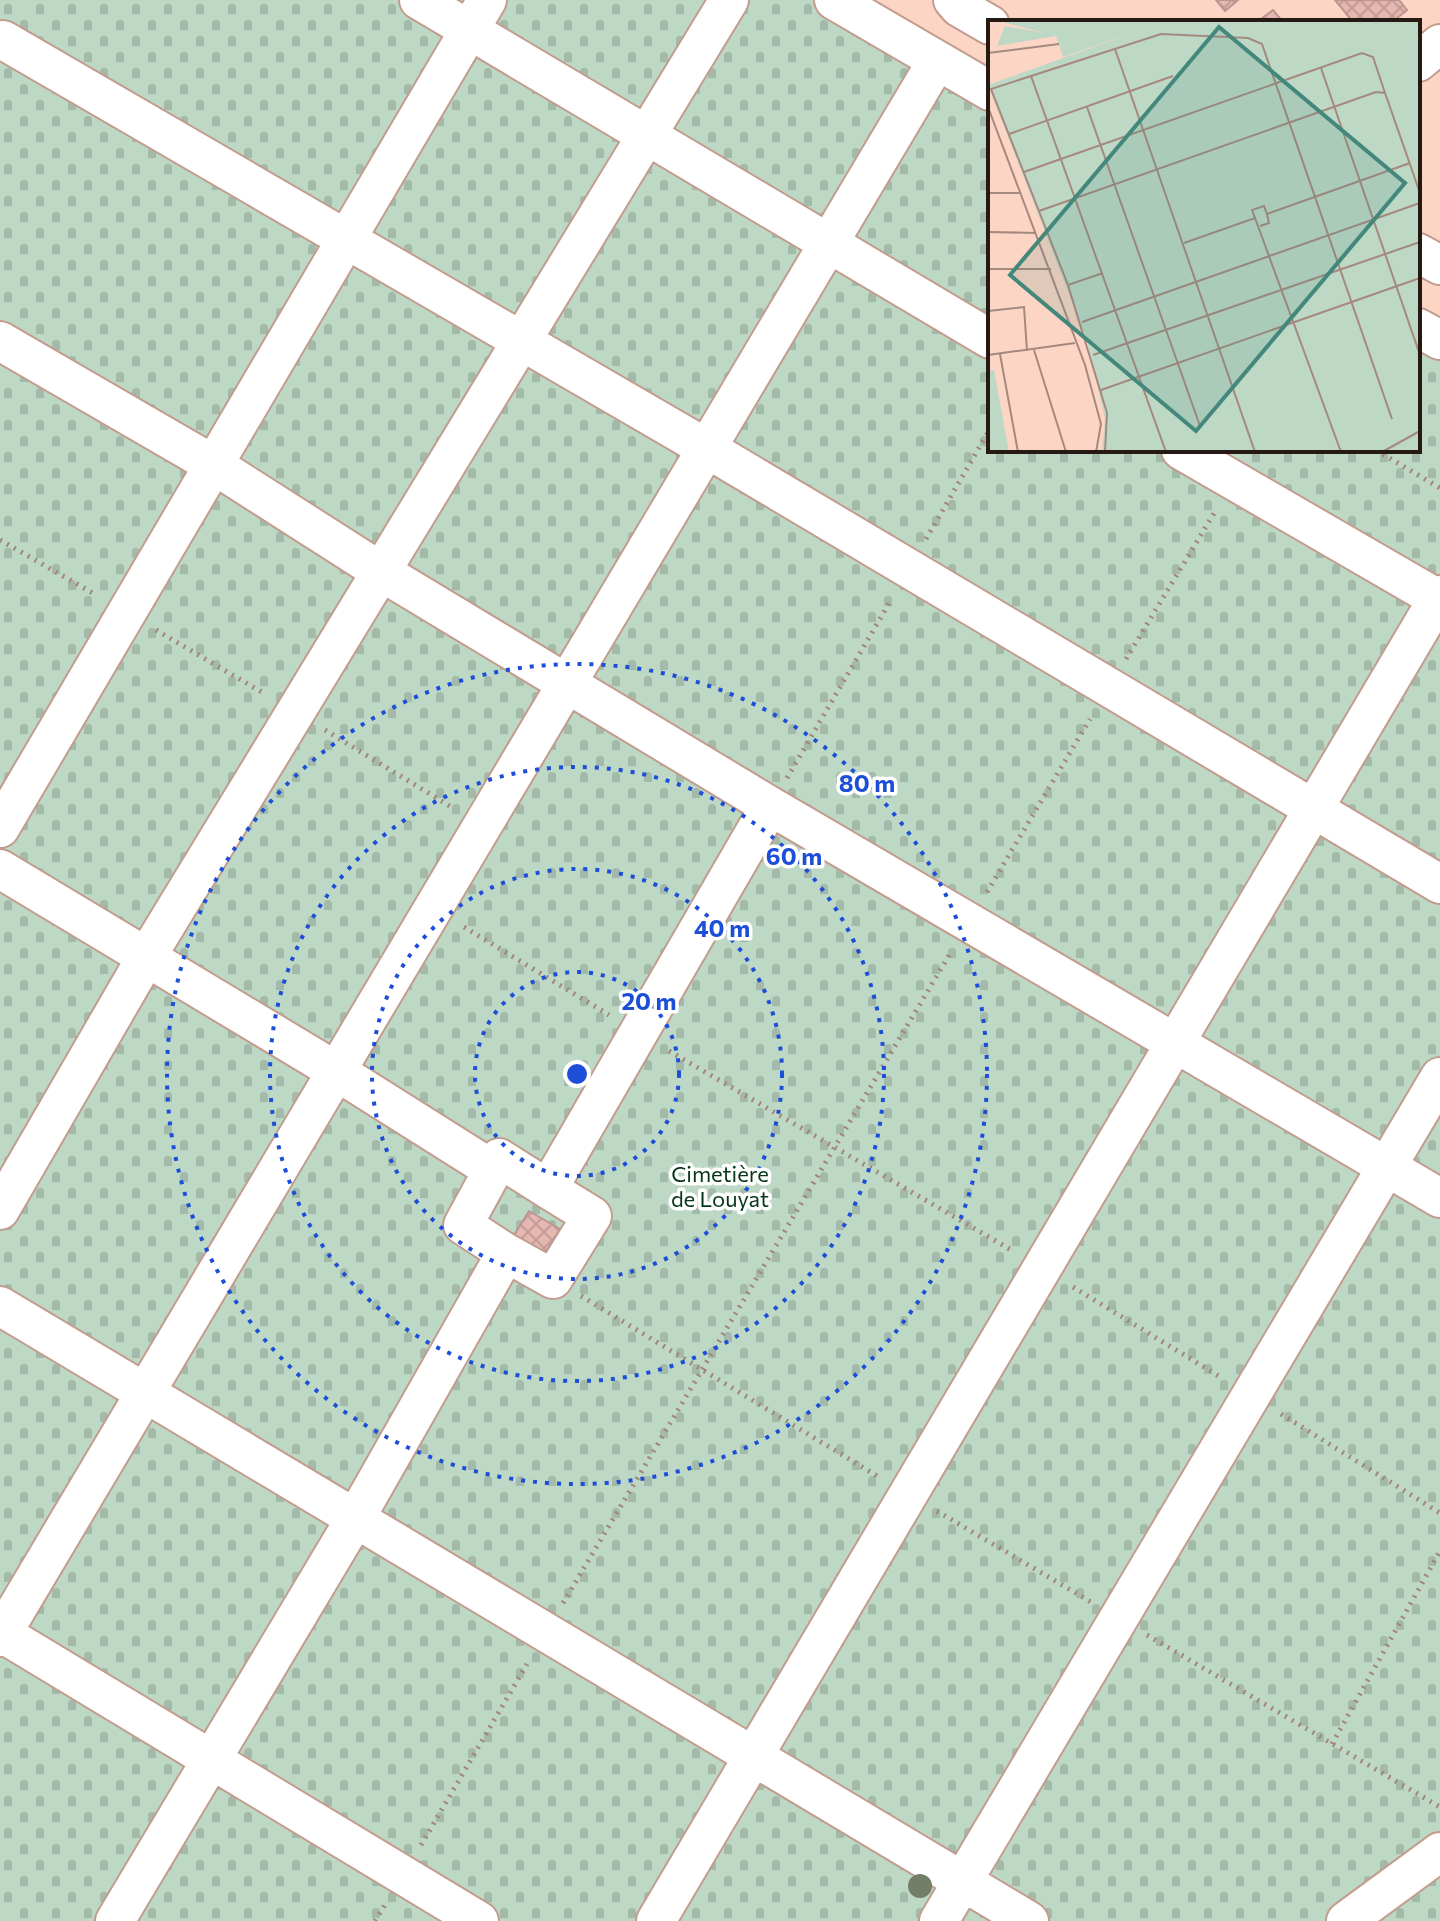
<svg xmlns="http://www.w3.org/2000/svg" width="1440" height="1921" font-family="Commissioner,sans-serif">
	<style>
		.cemetery { fill: url(#cemetery-stones) }
		.building { fill: url(#building-cross-hatch); stroke: #bd9490; stroke-width: 2 }
		.lines { fill: none; stroke-linecap: round; stroke-linejoin: round }
		.minor-casing { stroke: #c29d8e; stroke-width: 42 }
		.path { stroke: #a2867a; stroke-width: 5; stroke-dasharray: 2 6; stroke-linecap: butt }
		.minor { stroke: #fff; stroke-width: 38 }
		.tree { fill: #747d68 }
		.ring { fill: none; stroke: #1d4ed8; stroke-width: 4; stroke-dasharray: 4 8 }
		.labels { text-anchor: middle; dominant-baseline: central; stroke-width: 7; stroke-linejoin: round; paint-order: stroke }
		.park-label { font-size: 22px; fill: #04351b; stroke: #fff }
		.inset-road { fill: none; stroke: #a6897e; stroke-width: 2 }
		.view { fill: #44887c; fill-opacity: 0.15; stroke: #44887c; stroke-width: 4 }
		.inset-edge { fill: none; stroke: #261813; stroke-width: 4 }
		.centre { fill: #1d4ed8; stroke: #fff; stroke-width: 4 }
		.ring-label { font-size: 24px; text-anchor: middle; font-weight: bold; fill: #1d4ed8; stroke: #fff; stroke-width: 7; stroke-linejoin: round; paint-order: stroke }
	</style>
	<defs>
		<pattern id="cemetery-stones" width="16" height="16" patternUnits="userSpaceOnUse" patternTransform="scale(2)"><rect width="16" height="16" fill="#bed8c6"/><path d="M2 7V4a2 2 0 0 1 4 0v3zM10 15v-3a2 2 0 0 1 4 0v3z" fill="#a3b9a9"/></pattern>
		<pattern id="building-cross-hatch" width="8" height="8" patternUnits="userSpaceOnUse" patternTransform="scale(2)"><rect width="8" height="8" fill="#e5b7b1"/><path d="M0 0l8 8M0 8l8-8" fill="none" stroke="#c49d97"/></pattern>
	</defs>
	<rect width="100%" height="100%" fill="#fcd5c5"/>
	<!-- cemetery -->
	<path class="cemetery" d="M 0,0 L 855,0 L 990,74 L 990,450 L 1418,450 L 1418,309 L 1440,321 L 1440,1921 L 0,1921 Z"/>
	<!-- building -->
	<path class="building" d="M 1216,0 L 1238,0 L 1225,11 Z
		M 1335,0 L 1399,0 L 1407,10 L 1392,22 L 1353,22 Z
		M 1273,10 L 1283,22 L 1257,22 Z
		M 529,1211 L 560,1229 L 542,1258 L 511,1240 Z"/>
	<g class="lines">
		<defs>
			<path id="minor" d="M 419,0 L 990,339
				M 834,0 L 990,91
				M 953,0 L 959,7 L 990,25
				M 3,40 L 706,448 L 1440,884
				M 1418,62 L 1440,44
				M 1418,253 L 1440,265
				M 1418,328 L 1440,340
				M 0,341 L 214,465 L 380,571 L 770,806 L 1440,1198
				M 1181,450 L 1440,600
				M 0,828 L 487,0
				M 0,869 L 336,1071 L 493,1170 L 499,1158 L 548,1189 L 770,806
				M 0,1210 L 147,956 L 729,0
				M 506,1253 L 553,1279 L 592,1216 L 548,1189
				M 0,1306 L 1029,1921
				M 0,1632 L 479,1921
				M 0,1637 L 937,61
				M 115,1921 L 355,1519 L 506,1253 L 463,1225 L 493,1170
				M 656,1921 L 1440,595
				M 939,1921 L 1440,1077
				M 1346,1921 L 1440,1852"/>
		</defs>
		<!-- minor casing -->
		<use href="#minor" class="minor-casing"/>
		<!-- path -->
		<path class="path" d="M 1376,450 L 1440,488
			M 926,539 L 990,429
			M 0,540 L 96,595
			M 156,630 L 265,694
			M 1126,659 L 1216,510
			M 325,730 L 453,808
			M 787,778 L 891,600
			M 987,892 L 1090,719
			M 464,927 L 609,1015
			M 669,1051 L 1013,1251
			M 1073,1287 L 1222,1378
			M 581,1296 L 877,1476
			M 1281,1414 L 1440,1513
			M 937,1511 L 1091,1602
			M 563,1603 L 951,952
			M 1147,1635 L 1440,1807
			M 1332,1744 L 1440,1551
			M 421,1845 L 527,1664
			M 375,1921 L 385,1905"/>
		<!-- minor -->
		<use href="#minor" class="minor"/>
	</g>
	<!-- trees -->
	<circle class="tree" cx="920" cy="1886" r="12"/>
	<!-- distance rings -->
	<g class="ring">
		<circle cx="577" cy="1074" r="102"/>
		<circle cx="577" cy="1074" r="205"/>
		<circle cx="577" cy="1074" r="307"/>
		<circle cx="577" cy="1074" r="410"/>
	</g>
	<g class="labels">
		<!-- park labels -->
		<g class="park-label">
			<text x="720" y="1173">Cimetière<tspan x="720" dy="25">de Louyat</tspan></text>
		</g>
	</g>
	<!-- overview -->
	<g transform="translate(988 20)">
		<rect width="432" height="432" fill="#fcd5c5"/>
		<path d="M 180,0 L 432,0 L 432,432 L 114,432 L 117,399 L 99,321 L 0,65 Z" fill="#bed8c6"/>
		<path d="M 7,0 L 181,0 L 75,37 L 68,16 Z" fill="#bed8c6"/>
		<path d="M 17,6 L 63,14 L 68,16 L 9,26 ZM 6,350 L 21,432 L 0,432 L 0,351 Z" fill="#bed8c6"/>
		<path class="inset-road" d="M 127,29 L 267,432M 0,33 L 71,24M 333,48 L 432,335M 43,56 L 178,432M 0,87 L 97,345 L 113,404 L 108,432M 99,87 L 212,406M 21,114 L 185,56M 36,152 L 374,33 L 385,37 L 397,73M 0,173 L 32,173M 51,191 L 388,72 L 397,73 L 432,173M 267,198 L 264,190 L 276,186 L 279,194M 272,206 L 281,203 L 279,194 L 422,143M 0,212 L 48,213M 196,223 L 267,198 L 353,432M 0,249 L 63,249M 115,253 L 80,265 L 3,69 L 173,14 L 260,18 L 274,24 L 404,399M 80,265 L 119,393 L 117,432M 0,291 L 36,287 L 39,331M 94,302 L 432,183M 46,330 L 78,432M 12,334 L 30,432M 0,335 L 87,323M 105,335 L 432,222M 113,370 L 432,258M 394,432 L 432,411"/>
		<path class="view" d="M 231,7 L 417,163 L 208,411 L 22,255 Z"/>
		<rect width="432" height="432" class="inset-edge"/>
	</g>
	<circle cx="577" cy="1074" r="12" class="centre"/>
	<g class="ring-label">
		<text x="867" y="792">80 m</text>
		<text x="794" y="865">60 m</text>
		<text x="722" y="937">40 m</text>
		<text x="649" y="1010">20 m</text>
	</g>
</svg>
